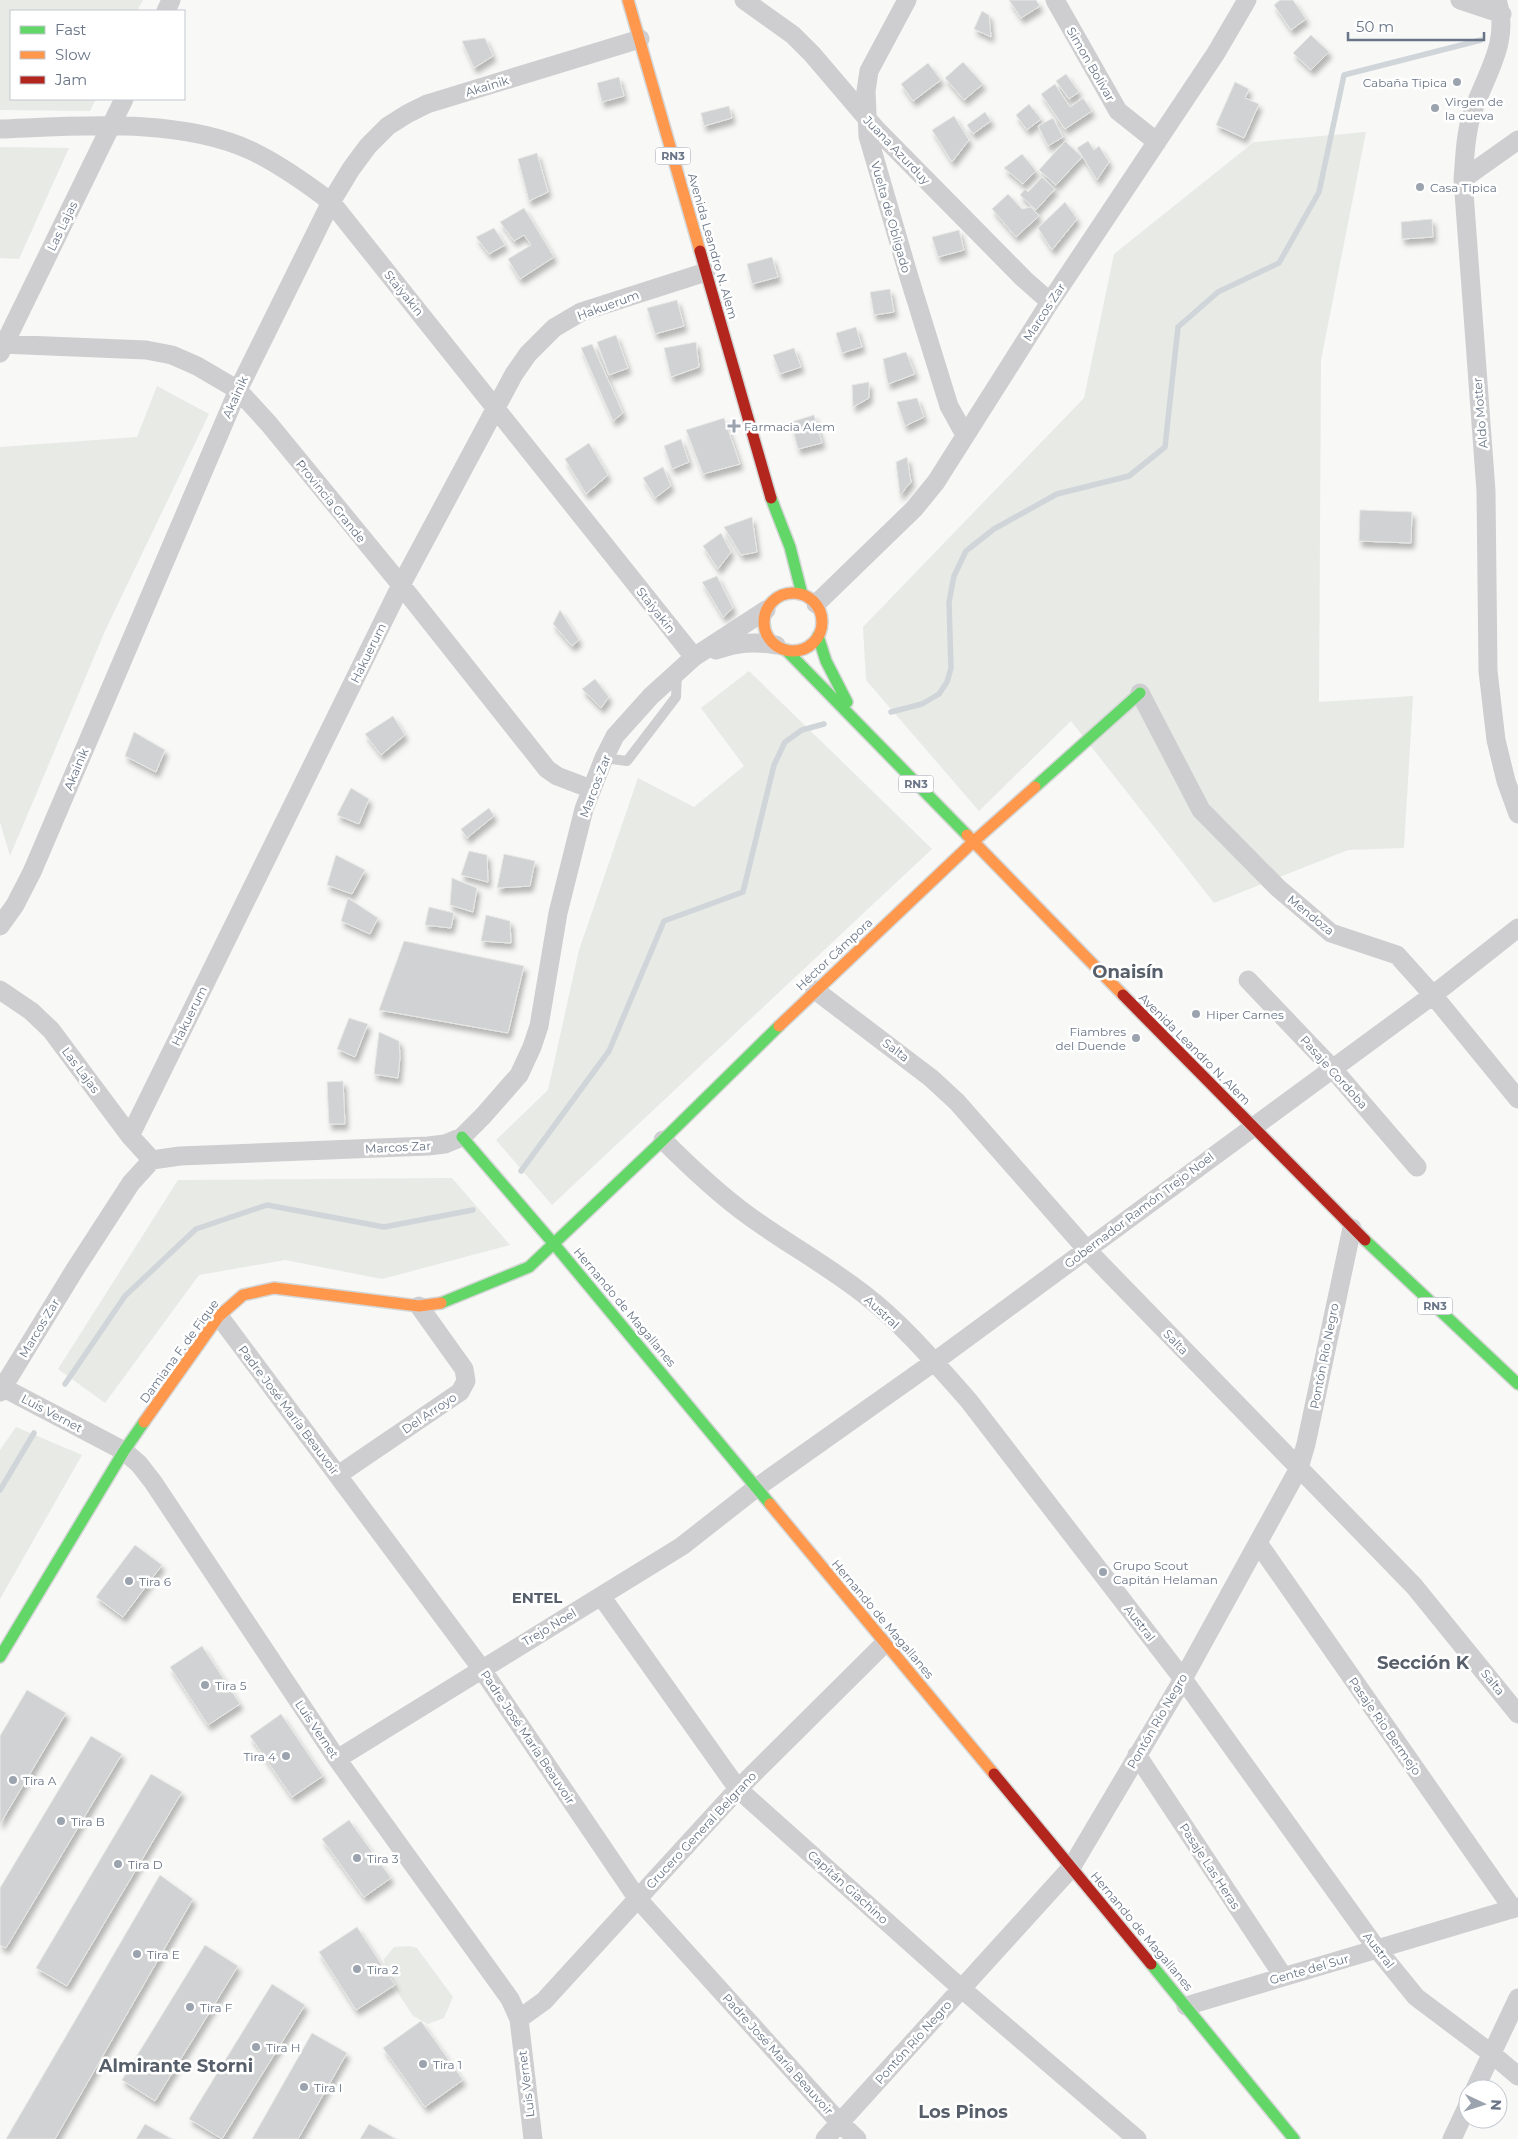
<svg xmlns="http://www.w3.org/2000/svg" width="1518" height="2139" font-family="Montserrat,sans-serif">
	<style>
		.green { fill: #e7eae5 }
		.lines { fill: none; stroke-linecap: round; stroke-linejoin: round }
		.stream { stroke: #d0d5d9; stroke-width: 5.5 }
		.building { fill: #d1d2d3; stroke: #e7e7e6; filter: url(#shadow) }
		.fast-casing { stroke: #d5d6d6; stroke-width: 14 }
		.slow-casing { stroke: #d5d6d6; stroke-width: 14 }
		.jam-casing { stroke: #d5d6d6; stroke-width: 14 }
		.lane { stroke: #ceced0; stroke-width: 10 }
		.street { stroke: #ceced0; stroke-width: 19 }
		.fast { stroke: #63d668; stroke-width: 11 }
		.slow { stroke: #ff974d; stroke-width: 11 }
		.jam { stroke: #b3261e; stroke-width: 11 }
		.poi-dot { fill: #9ba3ae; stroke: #fff; stroke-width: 2 }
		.labels { text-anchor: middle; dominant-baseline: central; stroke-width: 5; stroke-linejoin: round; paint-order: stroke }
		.shield { fill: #fff; stroke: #969eaa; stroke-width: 1 }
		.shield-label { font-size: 11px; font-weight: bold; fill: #697586 }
		.street-label { font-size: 12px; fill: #697586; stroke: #fff }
		.poi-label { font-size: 12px; fill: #697586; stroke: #fff; text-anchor: start }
		.quarter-label { font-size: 15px; font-weight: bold; fill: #575f6b; stroke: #fff }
		.district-label { font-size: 18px; font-weight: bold; fill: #575f6b; stroke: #fff }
	</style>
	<defs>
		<filter id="shadow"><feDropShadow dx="3" dy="5.5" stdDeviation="2.5" flood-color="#0004"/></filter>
	</defs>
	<rect width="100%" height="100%" fill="#f8f8f7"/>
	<!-- green -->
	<path class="green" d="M 0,0 L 143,0 L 137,11 L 11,11 L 11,99 L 96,99 L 90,111 L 0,110 Z
		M 1366,132 L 1321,360 L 1319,702 L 1413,696 L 1404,848 L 1348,850 L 1214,903 L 1071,721 L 979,811 L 866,680 L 863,627 L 1084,398 L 1114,254 L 1254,142 Z
		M 0,147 L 69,148 L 19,259 L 0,258 Z
		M 157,386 L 209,414 L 105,631 L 10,856 L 0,822 L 0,447 L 137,437 Z
		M 749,671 L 932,849 L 552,1205 L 496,1140 L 548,1090 L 579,950 L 638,778 L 694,807 L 744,766 L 701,708 Z
		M 452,1178 L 510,1245 L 382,1279 L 285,1260 L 199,1275 L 105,1403 L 58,1369 L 178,1180 Z
		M 16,1427 L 82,1455 L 0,1599 L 0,1450 Z
		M 409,1946 L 417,1948 L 453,1997 L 444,2018 L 428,2024 L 413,2016 L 387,1976 L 384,1959 L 394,1947 Z"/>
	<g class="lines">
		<!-- stream -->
		<path class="stream" d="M 891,712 L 922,704 L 939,694 L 947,682 L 951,668 L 949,602 L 954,576 L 966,551 L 994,529 L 1057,494 L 1129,476 L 1165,447 L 1178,327 L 1218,292 L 1279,263 L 1319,192 L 1344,75 L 1481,40
			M 521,1171 L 609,1051 L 664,921 L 743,892 L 774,765 L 785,742 L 802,730 L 824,724
			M 65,1384 L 125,1296 L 196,1229 L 267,1205 L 384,1227 L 473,1210
			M 0,1490 L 34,1433"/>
	</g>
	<!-- building -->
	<path class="building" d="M 1009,0 L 1036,0 L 1040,6 L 1021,18 Z
		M 1280,0 L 1293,0 L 1306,19 L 1291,30 L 1274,5 Z
		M 982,11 L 989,15 L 991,37 L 974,29 Z
		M 1311,35 L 1329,52 L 1311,70 L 1293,53 Z
		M 485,38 L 493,56 L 474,68 L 462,41 Z
		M 963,62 L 983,84 L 964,100 L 945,78 Z
		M 928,63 L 941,80 L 913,101 L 901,84 Z
		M 1066,74 L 1079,92 L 1069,99 L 1056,81 Z
		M 619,77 L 624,96 L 602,102 L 597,83 Z
		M 1235,82 L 1249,89 L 1245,98 L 1259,104 L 1244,138 L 1216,125 Z
		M 1055,84 L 1070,107 L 1083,98 L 1092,111 L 1065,129 L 1041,94 Z
		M 1029,104 L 1041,119 L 1027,130 L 1016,115 Z
		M 729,106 L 732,118 L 704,126 L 701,113 Z
		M 985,112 L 991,121 L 973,134 L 967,125 Z
		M 954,116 L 969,140 L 952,162 L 932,130 Z
		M 1053,118 L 1063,137 L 1048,146 L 1038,126 Z
		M 1065,141 L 1082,157 L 1056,185 L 1039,170 Z
		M 1088,141 L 1094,150 L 1099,146 L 1109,162 L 1097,180 L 1077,148 Z
		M 537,153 L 548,192 L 529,201 L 518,159 Z
		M 1022,154 L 1036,171 L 1023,184 L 1004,168 Z
		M 1042,177 L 1055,189 L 1036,210 L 1020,195 L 1025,189 L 1028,192 Z
		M 1008,194 L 1022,209 L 1031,207 L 1039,216 L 1016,237 L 992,209 Z
		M 1065,202 L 1077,219 L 1052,250 L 1038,228 Z
		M 524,208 L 554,257 L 520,279 L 508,259 L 531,245 L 524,235 L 514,241 L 500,222 Z
		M 1432,219 L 1433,237 L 1402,239 L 1401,222 Z
		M 494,228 L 505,245 L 489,254 L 476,237 Z
		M 959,230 L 964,250 L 938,257 L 932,237 Z
		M 772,257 L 778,277 L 752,284 L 747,264 Z
		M 890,289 L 894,312 L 874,315 L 870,292 Z
		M 677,300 L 684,326 L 655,334 L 647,308 Z
		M 856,327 L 862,347 L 842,353 L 836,333 Z
		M 616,335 L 628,368 L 609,375 L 597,342 Z
		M 696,342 L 699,367 L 671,377 L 664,348 Z
		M 592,344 L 623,413 L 613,421 L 581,348 Z
		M 794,348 L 801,367 L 780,374 L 773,355 Z
		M 906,352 L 915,374 L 888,384 L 883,359 Z
		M 869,382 L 869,398 L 853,407 L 852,385 Z
		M 917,398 L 924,417 L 905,426 L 897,402 Z
		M 814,415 L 822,443 L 798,449 L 791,422 Z
		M 724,418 L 740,464 L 703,474 L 686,430 Z
		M 681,439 L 689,462 L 672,469 L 664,446 Z
		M 589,443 L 608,475 L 586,494 L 565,459 Z
		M 907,457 L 911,482 L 900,495 L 896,462 Z
		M 663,467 L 671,486 L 655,498 L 643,478 Z
		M 1360,510 L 1412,512 L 1411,543 L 1359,541 Z
		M 752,517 L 757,552 L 741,555 L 724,527 Z
		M 721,533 L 731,552 L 718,569 L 703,546 Z
		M 717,576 L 733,608 L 723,617 L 702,582 Z
		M 560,610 L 579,640 L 572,646 L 553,624 Z
		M 595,679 L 609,697 L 601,708 L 582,689 Z
		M 393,716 L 405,735 L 381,755 L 365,734 Z
		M 134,732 L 165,750 L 156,772 L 125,756 Z
		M 351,788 L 369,799 L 359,824 L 337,815 Z
		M 489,808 L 494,816 L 467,838 L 461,829 Z
		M 469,851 L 487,855 L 488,882 L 461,875 Z
		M 504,854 L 535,861 L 530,886 L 497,888 Z
		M 336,855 L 365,870 L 352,894 L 327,885 Z
		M 452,878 L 477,888 L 473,912 L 450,905 Z
		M 348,898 L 378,918 L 370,934 L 341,921 Z
		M 429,907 L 454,913 L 451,928 L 425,925 Z
		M 486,915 L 510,921 L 511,943 L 481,941 Z
		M 404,941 L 524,966 L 508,1033 L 379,1010 Z
		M 349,1018 L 368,1024 L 355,1057 L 337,1049 Z
		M 379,1032 L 399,1041 L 400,1057 L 398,1078 L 374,1074 Z
		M 343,1081 L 345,1124 L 329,1124 L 327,1082 Z
		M 135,1545 L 162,1565 L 123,1617 L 96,1597 Z
		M 202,1646 L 240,1704 L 208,1725 L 170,1667 Z
		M 27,1690 L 66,1713 L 0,1824 L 0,1736 Z
		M 281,1714 L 323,1776 L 292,1797 L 250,1736 Z
		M 91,1736 L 122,1754 L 6,1948 L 0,1945 L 0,1888 Z
		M 151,1774 L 182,1792 L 67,1986 L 36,1968 Z
		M 349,1820 L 391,1878 L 364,1897 L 322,1839 Z
		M 160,1875 L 193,1899 L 55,2139 L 6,2139 Z
		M 357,1927 L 395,1985 L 356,2010 L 319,1952 Z
		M 205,1945 L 238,1966 L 155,2101 L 122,2080 Z
		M 272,1984 L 305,2005 L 222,2139 L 189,2119 Z
		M 421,2021 L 463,2080 L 425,2107 L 383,2048 Z
		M 312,2033 L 347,2053 L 298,2139 L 252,2139 Z
		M 145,2124 L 172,2139 L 136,2139 Z
		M 369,2124 L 396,2139 L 360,2139 Z"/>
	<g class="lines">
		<defs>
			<path id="fast" d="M 771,498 L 790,547 L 802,594
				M 818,636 L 826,661 L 847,702
				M 786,650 L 967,835
				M 1035,787 L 1140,693
				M 462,1137 L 554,1244 L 770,1504
				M 1365,1240 L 1518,1384
				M 441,1303 L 529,1267 L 663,1140 L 779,1026
				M 0,1657 L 124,1451 L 144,1422
				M 1151,1964 L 1294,2139"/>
			<path id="slow" d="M 628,0 L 700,251
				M764 622a29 29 0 1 1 58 0a29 29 0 1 1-58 0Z
				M 967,835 L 1123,995
				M 779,1026 L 972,843 L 1035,787
				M 144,1422 L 219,1316 L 243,1295 L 274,1288 L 419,1306 L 441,1303
				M 770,1504 L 994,1774"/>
			<path id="jam" d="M 700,251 L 771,498
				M 1123,995 L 1365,1240
				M 994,1774 L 1151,1964"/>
		</defs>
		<!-- fast casing -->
		<use href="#fast" class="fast-casing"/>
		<!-- slow casing -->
		<use href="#slow" class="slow-casing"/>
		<!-- jam casing -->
		<use href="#jam" class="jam-casing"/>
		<!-- lane -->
		<path class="lane" d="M 604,758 L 627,761 L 676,697 L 677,674"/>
		<!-- street -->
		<path class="street" d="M 744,0 L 793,35 L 812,54 L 876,129 L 1024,279 L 1050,302
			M 907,0 L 869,71 L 866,91 L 868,136 L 909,277 L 949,406 L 965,435
			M 1055,0 L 1118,111 L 1157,142
			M 1460,0 L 1502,14
			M 1497,0 C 1511,42 1485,75 1472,114 C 1465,135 1465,157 1463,179 L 1486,491 L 1488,671 L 1496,740 L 1506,781 L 1518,814
			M 166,11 L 171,0
			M 0,129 C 78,126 179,117 252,151 C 281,165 306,183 331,202 L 694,657
			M 1463,179 L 1518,140
			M 0,344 L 146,350 L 172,355 L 197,366 L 238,390 L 269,424 L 401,585 L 547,769 L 557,776 L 591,789
			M 0,353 L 124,99
			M 816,604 L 914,509 L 936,482 L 1050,302 L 1216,53 L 1247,0
			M 716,650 C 737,643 754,641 776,645
			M 1140,693 L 1201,810 L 1278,888 L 1331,933 L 1397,955 L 1433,995 L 1518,1099
			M 0,926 L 15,905 L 32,872 L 238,390 L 331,202 L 351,169 L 368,146 L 388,126 L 407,114 L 427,104 L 640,39
			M 1248,980 L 1332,1068 L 1417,1167
			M 0,990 L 31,1011 L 51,1030 L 130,1136 L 152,1160
			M 815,990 L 931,1078 L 957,1102 L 1087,1250 L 1414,1586 L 1518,1714
			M 130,1136 L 401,585 L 514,374 L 528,354 L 554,328 L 581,312 L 706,272
			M 663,1140 C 690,1167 717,1193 749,1216 C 786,1243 828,1266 865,1295 C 904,1325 937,1365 969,1401 L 1183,1679 L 1377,1949 L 1416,1997 L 1492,2054 L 1518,2076
			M 219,1316 L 481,1668 L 637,1898 L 840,2123 L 857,2139
			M 0,1386 L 124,1451 L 139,1464 L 153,1482 L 337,1759 L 510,1999 L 519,2019 L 533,2139
			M 0,1392 L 74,1271 L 131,1183 L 152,1160 L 180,1156 L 428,1146 L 445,1144 L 462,1137 L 483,1116 L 519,1075 L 532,1047 L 539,1026 L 558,913 L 584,809 L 604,758 L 615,736 L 651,696 L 694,657 L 766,610
			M 338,1475 L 460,1392 L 466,1381 L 464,1369 L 419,1306
			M 1258,1543 L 1513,1909
			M 601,1596 L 738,1789 L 962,1989 L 1137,2139
			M 1137,1755 L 1283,1976
			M 337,1759 L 682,1546 L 756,1488 L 934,1362 L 1433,995 L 1518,928
			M 1186,2006 L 1518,1907
			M 519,2019 L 544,2001 L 738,1789 L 885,1643
			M 1475,2089 L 1518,1998
			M 825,2139 L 1071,1868 L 1183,1679 L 1299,1468 L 1306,1444 L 1352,1228
			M 1452,2139 L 1468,2105"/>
		<!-- fast -->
		<use href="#fast" class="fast"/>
		<!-- slow -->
		<use href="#slow" class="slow"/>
		<!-- jam -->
		<use href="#jam" class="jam"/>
	</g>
	<!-- markers -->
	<g class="poi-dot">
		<circle cx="1457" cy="82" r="5"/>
		<circle cx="1435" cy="108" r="5"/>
		<circle cx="1420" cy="187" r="5"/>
		<path d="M731.5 418.5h5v5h5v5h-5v5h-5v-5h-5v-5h5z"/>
		<circle cx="1196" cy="1014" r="5"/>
		<circle cx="1136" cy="1038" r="5"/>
		<circle cx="1103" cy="1572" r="5"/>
		<circle cx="129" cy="1581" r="5"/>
		<circle cx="205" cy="1685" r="5"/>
		<circle cx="286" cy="1756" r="5"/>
		<circle cx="13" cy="1780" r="5"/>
		<circle cx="61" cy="1821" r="5"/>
		<circle cx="357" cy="1858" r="5"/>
		<circle cx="118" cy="1864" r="5"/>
		<circle cx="137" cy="1954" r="5"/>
		<circle cx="357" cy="1969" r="5"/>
		<circle cx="190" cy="2007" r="5"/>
		<circle cx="256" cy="2047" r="5"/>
		<circle cx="423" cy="2064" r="5"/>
		<circle cx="304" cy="2087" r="5"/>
	</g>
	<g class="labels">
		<!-- shield labels -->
		<g class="shield">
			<rect x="655.5" y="147.5" width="35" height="17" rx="4"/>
			<rect x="898.5" y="775.5" width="35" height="17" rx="4"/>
			<rect x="1417.5" y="1297.5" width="35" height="17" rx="4"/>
		</g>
		<g class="shield-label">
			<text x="673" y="156">RN3</text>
			<text x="916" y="784">RN3</text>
			<text x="1435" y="1306">RN3</text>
		</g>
		<!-- street labels -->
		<g class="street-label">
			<text transform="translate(1091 64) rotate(60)">Simon Bolivar</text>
			<text transform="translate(487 86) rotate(-17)">Akainik</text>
			<text transform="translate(897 150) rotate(46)">Juana Azurduy</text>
			<text transform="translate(891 217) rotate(74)">Vuelta de Obligado</text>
			<text transform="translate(62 226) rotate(-64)">Las Lajas</text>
			<text transform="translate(713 246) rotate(74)">Avenida Leandro N. Alem</text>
			<text transform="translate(404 293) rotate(51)">Staiyakin</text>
			<text transform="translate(608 305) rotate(-20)">Hakuerum</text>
			<text transform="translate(1044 312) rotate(-57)">Marcos Zar</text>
			<text transform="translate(235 397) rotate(-66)">Akainik</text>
			<text transform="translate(1480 413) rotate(-95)">Aldo Motter</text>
			<text transform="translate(331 501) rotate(51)">Provincia Grande</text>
			<text transform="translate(656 610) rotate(52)">Staiyakin</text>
			<text transform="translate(368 653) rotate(-64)">Hakuerum</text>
			<text transform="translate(76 769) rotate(-67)">Akainik</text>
			<text transform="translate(595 786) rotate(-69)">Marcos Zar</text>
			<text transform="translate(1311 915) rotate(39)">Mendoza</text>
			<text transform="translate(834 954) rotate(-43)">Héctor Cámpora</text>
			<text transform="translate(189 1016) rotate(-64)">Hakuerum</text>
			<text transform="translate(1195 1049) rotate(45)">Avenida Leandro N. Alem</text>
			<text transform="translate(896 1050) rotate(37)">Salta</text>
			<text transform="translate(81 1070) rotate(53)">Las Lajas</text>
			<text transform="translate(1334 1072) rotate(48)">Pasaje Cordoba</text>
			<text transform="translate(398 1147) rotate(-3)">Marcos Zar</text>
			<text transform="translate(1139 1210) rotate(-37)">Gobernador Ramón Trejo Noel</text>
			<text transform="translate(625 1307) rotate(50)">Hernando de Magallanes</text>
			<text transform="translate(882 1312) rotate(43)">Austral</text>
			<text transform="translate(39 1328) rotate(-59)">Marcos Zar</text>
			<text transform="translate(1176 1342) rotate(46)">Salta</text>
			<text transform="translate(179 1351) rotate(-54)">Damiana F. de Fique</text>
			<text transform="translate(1324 1356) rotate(-79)">Pontón Río Negro</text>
			<text transform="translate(289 1410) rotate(53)">Padre José María Beauvoir</text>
			<text transform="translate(52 1413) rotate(28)">Luis Vernet</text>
			<text transform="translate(429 1413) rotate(-34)">Del Arroyo</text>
			<text transform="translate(883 1619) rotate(50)">Hernando de Magallanes</text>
			<text transform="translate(1140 1623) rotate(52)">Austral</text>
			<text transform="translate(549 1627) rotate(-31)">Trejo Noel</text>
			<text transform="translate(1493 1682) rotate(51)">Salta</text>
			<text transform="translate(1157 1721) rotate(-60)">Pontón Río Negro</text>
			<text transform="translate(1385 1726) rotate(55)">Pasaje Rio Bermejo</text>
			<text transform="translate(317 1729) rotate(56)">Luis Vernet</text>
			<text transform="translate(528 1737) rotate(56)">Padre José María Beauvoir</text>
			<text transform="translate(701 1830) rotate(-47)">Crucero General Belgrano</text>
			<text transform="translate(1210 1866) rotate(57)">Pasaje Las Heras</text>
			<text transform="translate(848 1887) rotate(42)">Capitán Giachino</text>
			<text transform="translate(1142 1931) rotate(50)">Hernando de Magallanes</text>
			<text transform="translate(1379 1950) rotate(52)">Austral</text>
			<text transform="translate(1309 1969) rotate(-16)">Gente del Sur</text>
			<text transform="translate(913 2042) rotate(-48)">Pontón Río Negro</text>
			<text transform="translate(778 2054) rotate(48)">Padre José María Beauvoir</text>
			<text transform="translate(526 2084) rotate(-97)">Luis Vernet</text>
		</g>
		<!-- poi labels -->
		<g class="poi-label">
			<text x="1447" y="82" text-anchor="end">Cabaña Tipica</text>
			<text x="1445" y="101">Virgen de<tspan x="1445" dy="14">la cueva</tspan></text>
			<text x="1430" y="187">Casa Tipica</text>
			<text x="744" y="426">Farmacia Alem</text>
			<text x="1206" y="1014">Hiper Carnes</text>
			<text x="1126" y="1031" text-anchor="end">Fiambres<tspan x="1126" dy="14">del Duende</tspan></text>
			<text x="1113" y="1565">Grupo Scout<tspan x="1113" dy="14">Capitán Helaman</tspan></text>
			<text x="139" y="1581">Tira 6</text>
			<text x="215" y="1685">Tira 5</text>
			<text x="276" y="1756" text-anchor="end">Tira 4</text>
			<text x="23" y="1780">Tira A</text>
			<text x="71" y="1821">Tira B</text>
			<text x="367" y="1858">Tira 3</text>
			<text x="128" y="1864">Tira D</text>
			<text x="147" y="1954">Tira E</text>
			<text x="367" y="1969">Tira 2</text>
			<text x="200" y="2007">Tira F</text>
			<text x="266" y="2047">Tira H</text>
			<text x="433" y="2064">Tira 1</text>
			<text x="314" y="2087">Tira I</text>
		</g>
		<!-- quarter labels -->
		<g class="quarter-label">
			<text x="537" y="1597">ENTEL</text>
		</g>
		<!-- district labels -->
		<g class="district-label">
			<text x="1128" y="972">Onaisín</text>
			<text x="1423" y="1663">Sección K</text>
			<text x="176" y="2066">Almirante Storni</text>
			<text x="963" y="2112">Los Pinos</text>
		</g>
	</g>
	<!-- legend -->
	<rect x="10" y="10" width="175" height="90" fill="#ffffff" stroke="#c3c8cf"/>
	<rect x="20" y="26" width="25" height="8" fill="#63d668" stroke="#c3c8cf"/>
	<text x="55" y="35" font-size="15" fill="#697586">Fast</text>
	<rect x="20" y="51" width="25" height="8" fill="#ff974d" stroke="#c3c8cf"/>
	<text x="55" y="60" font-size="15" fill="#697586">Slow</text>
	<rect x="20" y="76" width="25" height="8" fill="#b3261e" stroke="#c3c8cf"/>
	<text x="55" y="85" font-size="15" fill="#697586">Jam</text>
	<!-- north arrow -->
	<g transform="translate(1483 2104) rotate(94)"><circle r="24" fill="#ffffff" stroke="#c3c8cf"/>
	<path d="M0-4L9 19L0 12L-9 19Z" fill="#9ba3ae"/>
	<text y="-8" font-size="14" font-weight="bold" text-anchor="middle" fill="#697586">N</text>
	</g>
	<!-- scale -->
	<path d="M1348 32v8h136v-8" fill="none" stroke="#697586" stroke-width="2.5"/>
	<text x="1356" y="32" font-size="15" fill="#697586" stroke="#ffffff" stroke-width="4" paint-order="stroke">50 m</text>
</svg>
